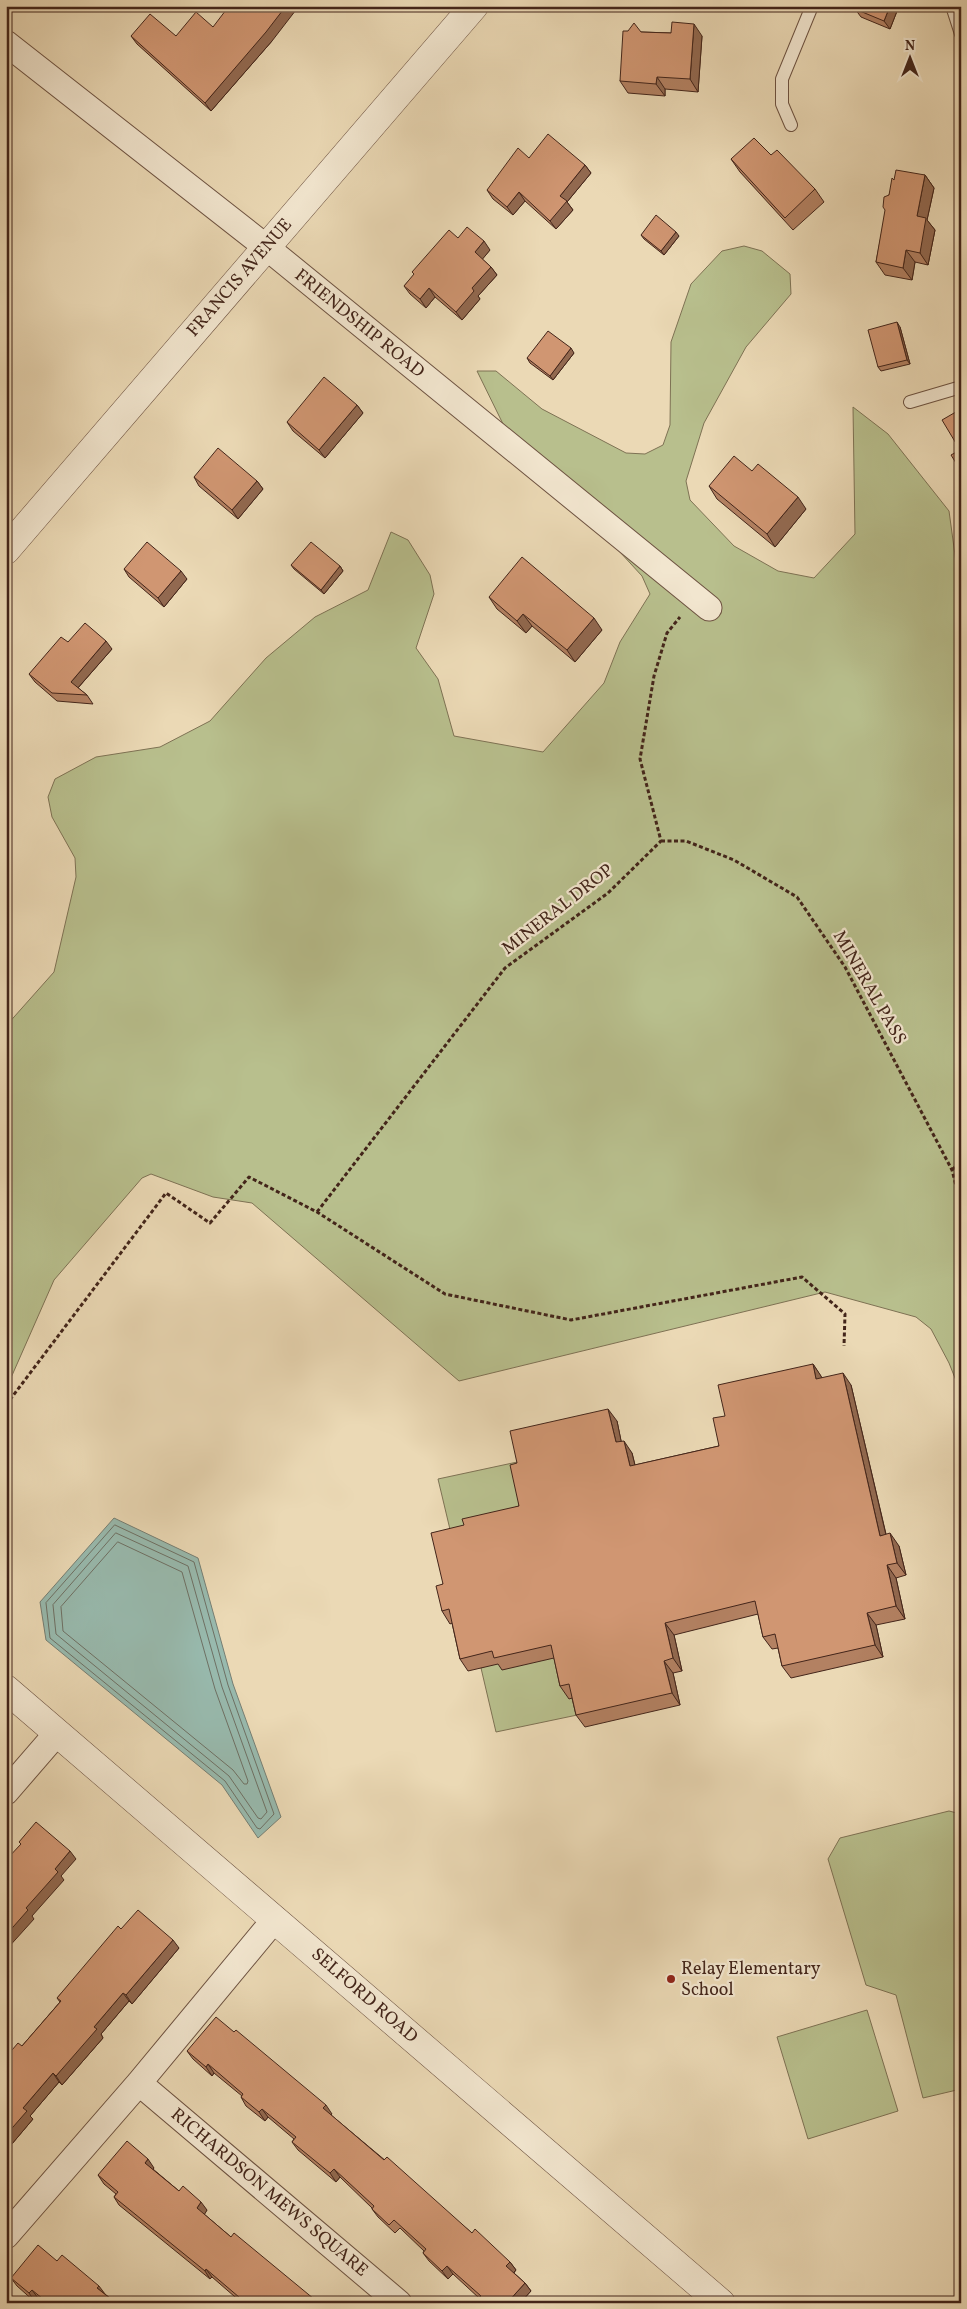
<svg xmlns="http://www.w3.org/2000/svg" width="967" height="2309" font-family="Vollkorn,serif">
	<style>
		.green { fill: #b8bf8d; stroke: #7e7254 }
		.water { fill: #98baae; stroke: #767e73 }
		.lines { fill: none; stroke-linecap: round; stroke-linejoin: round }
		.shore { stroke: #6e7064; stroke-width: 1 }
		.service-casing { stroke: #6d5241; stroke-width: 14 }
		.minor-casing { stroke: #6d5241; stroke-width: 27 }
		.tertiary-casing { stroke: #6d5241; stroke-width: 29 }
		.path { stroke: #43251a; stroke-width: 3; stroke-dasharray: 4 2.5; stroke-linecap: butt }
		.service { stroke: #f2e6cf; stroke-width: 12 }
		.minor { stroke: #f2e6cf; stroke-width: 25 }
		.tertiary { stroke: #f2e6cf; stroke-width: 28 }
		.wall { fill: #b38162; stroke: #43251a }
		.shaded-wall { fill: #926950; stroke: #43251a }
		.building { fill: #d09672; stroke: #43251a }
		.poi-dot { fill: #8f2418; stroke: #f2e6cf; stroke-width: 2 }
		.labels { text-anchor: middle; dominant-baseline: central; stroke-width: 4.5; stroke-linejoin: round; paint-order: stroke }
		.street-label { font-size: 18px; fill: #43251a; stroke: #f2e6cf }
		.poi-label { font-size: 18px; fill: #43251a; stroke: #f2e6cf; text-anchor: start }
	</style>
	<rect width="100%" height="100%" fill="#ebd9b5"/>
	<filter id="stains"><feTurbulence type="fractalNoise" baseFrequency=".004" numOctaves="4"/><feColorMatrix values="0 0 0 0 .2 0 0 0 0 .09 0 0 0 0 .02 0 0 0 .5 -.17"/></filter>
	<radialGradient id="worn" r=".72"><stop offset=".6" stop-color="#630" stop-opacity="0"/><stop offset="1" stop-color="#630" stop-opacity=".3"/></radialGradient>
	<!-- green -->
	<path class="green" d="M 744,246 L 762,251 L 790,274 L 791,294 L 746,347 L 704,423 L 686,481 L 690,500 L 734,546 L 778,571 L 814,578 L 855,534 L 853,407 L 888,434 L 949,511 L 961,599 L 961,1393 L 949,1363 L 931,1329 L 916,1317 L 825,1292 L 459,1381 L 252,1203 L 213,1197 L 151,1174 L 142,1178 L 54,1280 L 10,1380 L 6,1382 L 6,1026 L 54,972 L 76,877 L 75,858 L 52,817 L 48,797 L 55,779 L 96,757 L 160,747 L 210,721 L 266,658 L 315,617 L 368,590 L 391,532 L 408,540 L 430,575 L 434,594 L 416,648 L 438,679 L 454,736 L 543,752 L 604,683 L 620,642 L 650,594 L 642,576 L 504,426 L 477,371 L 496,371 L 542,409 L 626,453 L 645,454 L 663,445 L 670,425 L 671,342 L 691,284 L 722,251 Z
		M 522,1461 L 527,1515 L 453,1542 L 438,1479 Z
		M 564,1635 L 582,1714 L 496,1732 L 481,1668 Z
		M 949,1811 L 961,1814 L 961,2089 L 923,2098 L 896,1995 L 866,1985 L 828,1859 L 840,1838 Z
		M 867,2010 L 898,2111 L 808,2139 L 777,2037 Z"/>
	<!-- water -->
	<path class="water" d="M 114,1518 L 198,1558 L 233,1684 L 281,1817 L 258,1838 L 222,1785 L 46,1640 L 40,1602 Z"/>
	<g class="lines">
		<!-- shore -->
		<path class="shore" d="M 115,1525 L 194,1562 L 228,1685 L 274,1814 L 260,1829 L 257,1828 L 225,1781 L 50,1638 L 46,1603 Z
			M 116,1533 L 188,1566 L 222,1687 L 267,1812 L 261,1819 L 258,1818 L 229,1776 L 56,1634 L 53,1605 Z
			M 118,1542 L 182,1572 L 215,1689 L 248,1781 L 247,1784 L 244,1784 L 233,1770 L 63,1631 L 61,1607 Z"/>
		<defs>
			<path id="service" d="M 952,6 L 961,34
				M 791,125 L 782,104 L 782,79 L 812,6
				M 910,402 L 961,387"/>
			<path id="minor" d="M 6,43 L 266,247 L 709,608
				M 6,1792 L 57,1733
				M 139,2083 L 399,2303
				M 6,2236 L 139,2083 L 275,1919"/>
			<path id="tertiary" d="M 6,550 L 474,6
				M 6,1689 L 721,2303"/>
		</defs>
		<!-- service casing -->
		<use href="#service" class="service-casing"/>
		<!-- minor casing -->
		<use href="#minor" class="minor-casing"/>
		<!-- tertiary casing -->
		<use href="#tertiary" class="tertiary-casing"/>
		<!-- path -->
		<path class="path" d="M 661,841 L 686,841 L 734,860 L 797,897 L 845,967 L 952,1170 L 961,1205
			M 952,1170 L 961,1161
			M 317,1212 L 505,968 L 608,893 L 661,841 L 640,759 L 654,676 L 667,633 L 680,617
			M 6,1405 L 166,1193 L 210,1223 L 249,1177 L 317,1212 L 445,1294 L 571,1320 L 802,1277 L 845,1314 L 844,1346"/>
		<!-- service -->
		<use href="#service" class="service"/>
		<!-- minor -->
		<use href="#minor" class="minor"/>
		<!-- tertiary -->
		<use href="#tertiary" class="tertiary"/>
	</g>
	<!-- wall -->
	<path class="wall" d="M 856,6 L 899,6 L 890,29 L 861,17 L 855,9 Z
		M 213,27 L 272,41 L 211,111 L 137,44 L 131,36 L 176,36 Z
		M 641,32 L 671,33 L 702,36 L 698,92 L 665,89 L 665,96 L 628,93 L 620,81 Z
		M 529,158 L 585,165 L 591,173 L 567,202 L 573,210 L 556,229 L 525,201 L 513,215 L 493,199 L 487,190 Z
		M 731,159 L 815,189 L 824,202 L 793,230 L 740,172 Z
		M 925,175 L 934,188 L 927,220 L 935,230 L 928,265 L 915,262 L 912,280 L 885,275 L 876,262 L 889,195 L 894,180 Z
		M 641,235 L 679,236 L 664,255 L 644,239 Z
		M 458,238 L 490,250 L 482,259 L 491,267 L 497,275 L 478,296 L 480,299 L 462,320 L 435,297 L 426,308 L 410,294 L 404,286 L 414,275 Z
		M 900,327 L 910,364 L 881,371 L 878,367 Z
		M 574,353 L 553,380 L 530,363 L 527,358 Z
		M 357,405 L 363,413 L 325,458 L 293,431 L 287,422 Z
		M 752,471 L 806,509 L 775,547 L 717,499 L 709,486 Z
		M 194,477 L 257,481 L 263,489 L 238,519 L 199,486 Z
		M 291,565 L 340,566 L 343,571 L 324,594 L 294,569 Z
		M 124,569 L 187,579 L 164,607 L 129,577 Z
		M 489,597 L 602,630 L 575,662 L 532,626 L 526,633 L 497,609 Z
		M 68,642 L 112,649 L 78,688 L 87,695 L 93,704 L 57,701 L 35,682 L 29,674 Z
		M 813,1364 L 822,1378 L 851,1385 L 886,1534 L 899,1546 L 906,1575 L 896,1578 L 905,1619 L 876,1625 L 883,1657 L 791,1678 L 782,1666 L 778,1648 L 772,1649 L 763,1637 L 758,1614 L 674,1635 L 682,1671 L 673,1673 L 680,1705 L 585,1727 L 576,1715 L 572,1698 L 569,1699 L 560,1686 L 554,1658 L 502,1670 L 498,1664 L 468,1671 L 460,1659 L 452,1623 L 450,1624 L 442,1611 L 443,1584 L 464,1525 L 519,1506 L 517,1463 L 617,1421 L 621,1441 L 632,1453 L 635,1465 L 719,1446 L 725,1416 Z
		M 121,1929 L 179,1948 L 132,2004 L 129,2001 L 101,2034 L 103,2038 L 62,2085 L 59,2082 L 30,2116 L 33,2119 L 6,2151 L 22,2046 L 60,2002 L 57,1998 Z
		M 187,2051 L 332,2114 L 331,2115 L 472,2233 L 510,2262 L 516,2270 L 514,2273 L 525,2283 L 531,2291 L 520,2303 L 480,2303 L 477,2299 L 479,2298 L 453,2274 L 448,2279 L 429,2261 L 423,2253 L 424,2251 L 400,2228 L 395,2233 L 378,2217 L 372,2209 L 372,2208 L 340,2177 L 336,2182 L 298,2150 L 292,2142 L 294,2139 L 268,2117 L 265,2121 L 246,2106 L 241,2097 L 242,2096 L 214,2073 L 212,2076 L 193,2059 Z
		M 154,2168 L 153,2169 L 179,2191 L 207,2210 L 204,2214 L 231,2237 L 316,2303 L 242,2303 L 212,2277 L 210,2279 L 119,2205 L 114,2197 L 116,2194 L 104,2184 L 98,2175 Z
		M 57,2261 L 105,2294 L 116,2303 L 44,2303 L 38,2298 L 35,2302 L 17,2286 L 11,2278 Z"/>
	<!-- shaded-wall -->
	<path class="shaded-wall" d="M 286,6 L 299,6 L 272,41 L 211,111 L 205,103 Z
		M 890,6 L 899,6 L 890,29 L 884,21 Z
		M 694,24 L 702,36 L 698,92 L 690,79 Z
		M 657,77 L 665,89 L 665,96 L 656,84 Z
		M 585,165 L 591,173 L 567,202 L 573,210 L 556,229 L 550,221 L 560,196 Z
		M 925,175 L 934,188 L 927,220 L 935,230 L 928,265 L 920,253 L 917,216 Z
		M 519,192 L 525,201 L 513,215 L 507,207 Z
		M 676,232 L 679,236 L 664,255 L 661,251 Z
		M 484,241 L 490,250 L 481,261 L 475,252 Z
		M 906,250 L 915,262 L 912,280 L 903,268 Z
		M 491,267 L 497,275 L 478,296 L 480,299 L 462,320 L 456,312 L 472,288 Z
		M 429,288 L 435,297 L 426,308 L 420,299 Z
		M 897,322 L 900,327 L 910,364 L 907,360 Z
		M 571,348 L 574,353 L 553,380 L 550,376 Z
		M 357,405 L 363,413 L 325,458 L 319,450 Z
		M 257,481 L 263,489 L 238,519 L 232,510 Z
		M 798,497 L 806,509 L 775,547 L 767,534 Z
		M 340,566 L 343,571 L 324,594 L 321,590 Z
		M 181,571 L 187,579 L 164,607 L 158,598 Z
		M 523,614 L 532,626 L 526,633 L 517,621 Z
		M 594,618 L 602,630 L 575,662 L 567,650 Z
		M 106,641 L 112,649 L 76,690 L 71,682 Z
		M 813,1364 L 821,1376 L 825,1391 L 816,1379 Z
		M 843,1373 L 851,1385 L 889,1548 L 880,1536 Z
		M 608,1409 L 617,1421 L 624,1455 L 616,1442 Z
		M 624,1441 L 632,1453 L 638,1478 L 630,1466 Z
		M 890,1533 L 899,1546 L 906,1575 L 897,1563 Z
		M 887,1565 L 896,1578 L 905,1619 L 896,1606 Z
		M 867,1613 L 876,1625 L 883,1657 L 875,1645 Z
		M 665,1623 L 674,1635 L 682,1671 L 673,1658 Z
		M 664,1661 L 673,1673 L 680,1705 L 672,1693 Z
		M 70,1851 L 76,1859 L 61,1876 L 64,1880 L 32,1916 L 34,1919 L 6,1950 L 6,1935 L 55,1869 Z
		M 173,1940 L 179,1948 L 132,2004 L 126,1995 Z
		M 123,1993 L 129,2001 L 101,2034 L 103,2038 L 62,2085 L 56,2076 L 94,2027 Z
		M 208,2064 L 214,2073 L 212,2076 L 206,2067 Z
		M 53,2073 L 59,2082 L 30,2116 L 33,2119 L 6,2151 L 6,2135 L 23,2108 Z
		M 326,2105 L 332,2114 L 329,2117 L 323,2108 Z
		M 262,2109 L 268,2117 L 265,2121 L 259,2112 Z
		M 148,2159 L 154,2168 L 151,2172 L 145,2163 Z
		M 334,2169 L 340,2177 L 336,2182 L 330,2173 Z
		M 201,2202 L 207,2210 L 203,2217 L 197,2208 Z
		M 510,2262 L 516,2270 L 512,2274 L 506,2266 Z
		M 447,2266 L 453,2274 L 448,2279 L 442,2271 Z
		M 206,2269 L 212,2277 L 210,2279 L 205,2271 Z
		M 525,2283 L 531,2291 L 520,2303 L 507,2303 Z
		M 99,2286 L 105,2294 L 97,2288 Z
		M 32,2290 L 38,2298 L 35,2302 L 29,2293 Z"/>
	<!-- building -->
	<path class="building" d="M 229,6 L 286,6 L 266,32 L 205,103 L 131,36 L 150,14 L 176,36 L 196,12 L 213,27 Z
		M 856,6 L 890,6 L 884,21 L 855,9 Z
		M 672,22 L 694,24 L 690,79 L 657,77 L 656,84 L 620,81 L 623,31 L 628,31 L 634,23 L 641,32 L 671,33 Z
		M 548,134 L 585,165 L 560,196 L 567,201 L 550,221 L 519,192 L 507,207 L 487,190 L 518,148 L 529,158 Z
		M 754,138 L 771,155 L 777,150 L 815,189 L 785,218 L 731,159 Z
		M 896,170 L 925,175 L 917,216 L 926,218 L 920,253 L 906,250 L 903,268 L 876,262 L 885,210 L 883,207 L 884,197 L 889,195 L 892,178 L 894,180 Z
		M 656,215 L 676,232 L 661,251 L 641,235 Z
		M 467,227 L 484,241 L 475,252 L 491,267 L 472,288 L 474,291 L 456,312 L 429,288 L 420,299 L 404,286 L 414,274 L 412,272 L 449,230 L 458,238 Z
		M 897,322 L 907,360 L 878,367 L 868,330 Z
		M 548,331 L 571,348 L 550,376 L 527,358 Z
		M 324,377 L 357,405 L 319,450 L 287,422 Z
		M 961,409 L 961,471 L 951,455 L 960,450 L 942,420 Z
		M 218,448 L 257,481 L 232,510 L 194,477 Z
		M 734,456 L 752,471 L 758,464 L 798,497 L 767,534 L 709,486 Z
		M 147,542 L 181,571 L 158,598 L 124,569 Z
		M 311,542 L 340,566 L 321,590 L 291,565 Z
		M 522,557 L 594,618 L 567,650 L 523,614 L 517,621 L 489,597 Z
		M 85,623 L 106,641 L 71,682 L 87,695 L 52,693 L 29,674 L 61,637 L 68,642 Z
		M 813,1364 L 816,1379 L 843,1373 L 880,1536 L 890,1533 L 897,1563 L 887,1565 L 896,1606 L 867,1613 L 875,1645 L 782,1666 L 775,1634 L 763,1637 L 755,1601 L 665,1623 L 673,1658 L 664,1661 L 672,1693 L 576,1715 L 569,1684 L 560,1686 L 551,1645 L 494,1658 L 492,1651 L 460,1659 L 449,1609 L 442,1611 L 436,1586 L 443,1584 L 431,1533 L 464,1525 L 462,1519 L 519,1506 L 510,1465 L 517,1463 L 510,1431 L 608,1409 L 616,1442 L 624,1441 L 630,1466 L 719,1446 L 713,1418 L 725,1416 L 718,1385 Z
		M 36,1822 L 70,1851 L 55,1869 L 58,1872 L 26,1908 L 28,1910 L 6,1935 L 6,1860 L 21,1844 L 19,1842 Z
		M 138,1910 L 173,1940 L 126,1995 L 123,1993 L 94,2027 L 97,2029 L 56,2076 L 53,2073 L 23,2108 L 27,2111 L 6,2135 L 6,2057 L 18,2043 L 22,2046 L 61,2001 L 57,1998 L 118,1926 L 121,1929 Z
		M 216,2017 L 234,2032 L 236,2030 L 326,2105 L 323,2108 L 384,2160 L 387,2157 L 472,2233 L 475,2229 L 510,2262 L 506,2266 L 525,2283 L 507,2303 L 481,2303 L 477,2299 L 481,2296 L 447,2266 L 442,2271 L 423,2253 L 426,2249 L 394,2220 L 389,2225 L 372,2209 L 374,2206 L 334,2169 L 330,2173 L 292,2142 L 296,2137 L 262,2109 L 259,2112 L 241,2097 L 243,2094 L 208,2064 L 206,2067 L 187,2051 Z
		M 127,2141 L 148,2159 L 145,2163 L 179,2191 L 183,2186 L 201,2202 L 197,2208 L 231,2237 L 234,2233 L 314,2299 L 311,2303 L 246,2303 L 206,2269 L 205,2271 L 114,2197 L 118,2192 L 98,2175 Z
		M 38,2245 L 57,2261 L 62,2255 L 99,2286 L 97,2288 L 116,2303 L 48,2303 L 32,2290 L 29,2293 L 11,2278 Z"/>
	<!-- markers -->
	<circle class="poi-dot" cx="671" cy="1979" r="5"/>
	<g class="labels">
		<!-- street labels -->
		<g class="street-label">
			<text transform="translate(240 278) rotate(-49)">FRANCIS AVENUE</text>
			<text transform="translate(359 324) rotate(39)">FRIENDSHIP ROAD</text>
			<text transform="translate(558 910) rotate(-38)">MINERAL DROP</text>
			<text transform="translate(869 988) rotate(60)">MINERAL PASS</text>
			<text transform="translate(364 1996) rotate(41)">SELFORD ROAD</text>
			<text transform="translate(269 2193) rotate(40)">RICHARDSON MEWS SQUARE</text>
		</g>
		<!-- poi labels -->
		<g class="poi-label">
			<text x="681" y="1969">Relay Elementary<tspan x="681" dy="21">School</tspan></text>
		</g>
	</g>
	<!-- margin -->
	<rect width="967" height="2309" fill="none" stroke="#ebd9b5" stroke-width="25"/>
	<rect x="8" y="8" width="952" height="2294" fill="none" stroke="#43251a" stroke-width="2.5"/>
	<rect x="12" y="12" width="942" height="2284" fill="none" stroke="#43251a"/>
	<!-- north arrow -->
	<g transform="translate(910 58)" stroke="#f2e6cf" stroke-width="4" paint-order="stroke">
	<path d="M0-4L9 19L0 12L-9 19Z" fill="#43251a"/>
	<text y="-8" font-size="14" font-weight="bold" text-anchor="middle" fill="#43251a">N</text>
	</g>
	<rect width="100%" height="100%" filter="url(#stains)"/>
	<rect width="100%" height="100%" fill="url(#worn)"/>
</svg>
